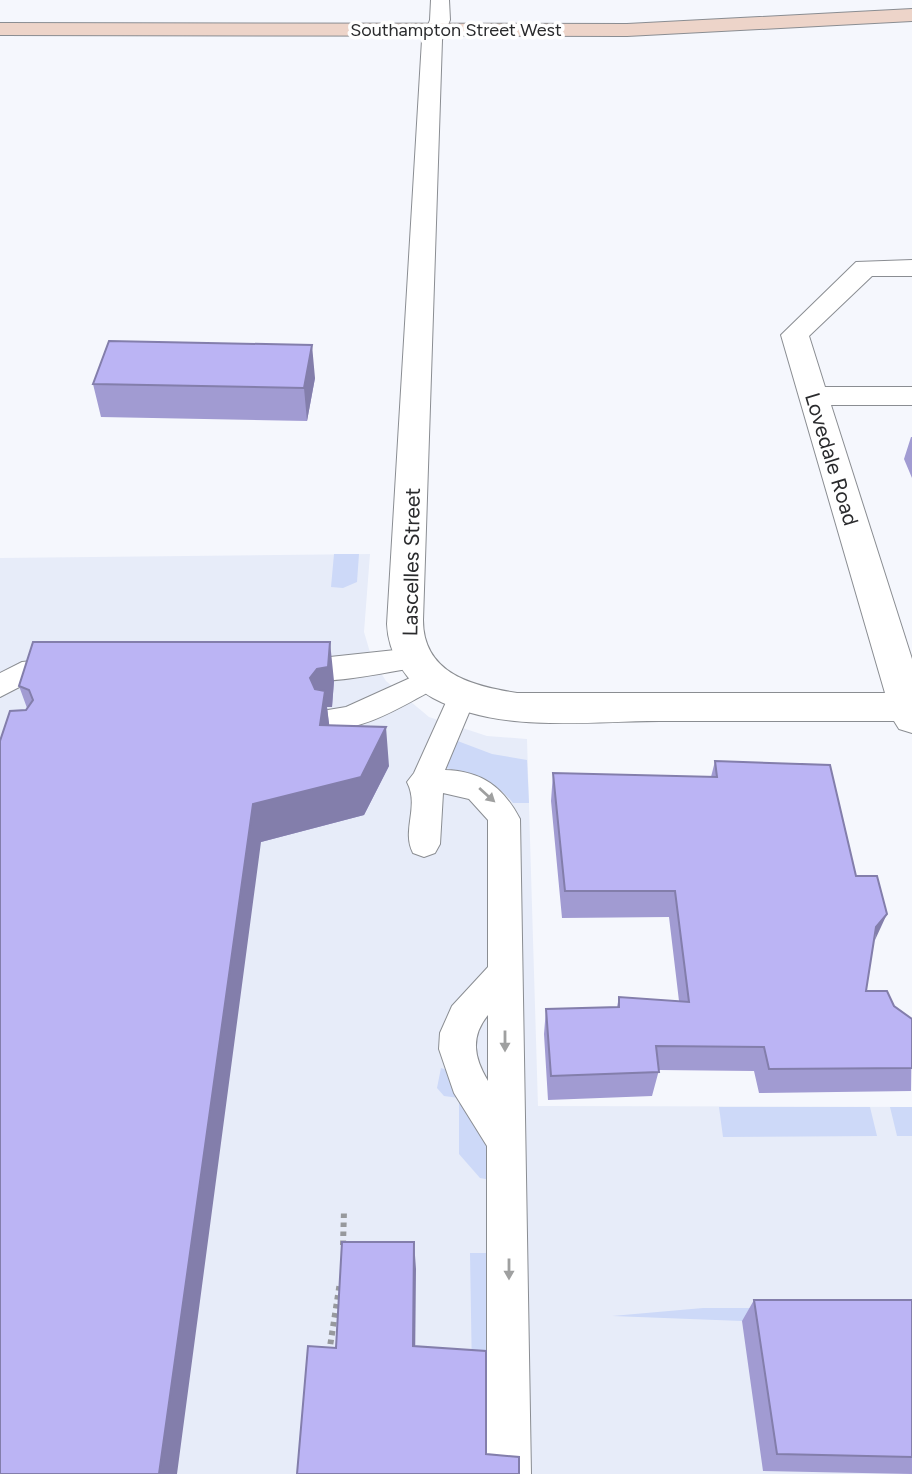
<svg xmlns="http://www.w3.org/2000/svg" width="912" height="1474" font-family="Figtree,sans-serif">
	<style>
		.built { fill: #e7ecf9 }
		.green { fill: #cdd9f8 }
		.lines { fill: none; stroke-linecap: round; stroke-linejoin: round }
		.service-casing { stroke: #8a8d92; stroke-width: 2 }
		.minor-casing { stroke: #8a8d92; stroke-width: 2 }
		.secondary-casing { stroke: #8a8d92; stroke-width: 2 }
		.path { stroke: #97999d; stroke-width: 6; stroke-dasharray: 4.5 4.5; stroke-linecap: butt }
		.service { fill: #fff; fill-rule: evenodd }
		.minor { fill: #fff; fill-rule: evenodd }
		.secondary { fill: #edd4c9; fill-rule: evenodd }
		.wall { fill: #a19bd2 }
		.shaded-wall { fill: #837eab }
		.building { fill: #bbb4f4; stroke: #837eab; stroke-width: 2 }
		.oneway { fill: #9fa0a0 }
		.labels { text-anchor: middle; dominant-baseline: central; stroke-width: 7; stroke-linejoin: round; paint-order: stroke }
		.far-street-label { font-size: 18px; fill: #2a2b2d; stroke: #fff }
		.street-label { font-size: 21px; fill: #2a2b2d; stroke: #fff }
	</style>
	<rect width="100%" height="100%" fill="#f5f7fd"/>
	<!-- built -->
	<path class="built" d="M 370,554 L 364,632 L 372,659 L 386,681 L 429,717 L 487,736 L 527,739 L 538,1106 L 912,1107 L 912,1474 L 0,1474 L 0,558 Z"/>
	<!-- green -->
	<path class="green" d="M 334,554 L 359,554 L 357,582 L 343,588 L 331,587 Z
		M 455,740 L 492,754 L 527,760 L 529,803 L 513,803 C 495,780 469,773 441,767 Z
		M 441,1068 L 453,1072 L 488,1131 L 491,1180 L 480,1178 L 459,1154 L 459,1098 L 444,1096 L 437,1088 Z
		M 719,1107 L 870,1107 L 877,1136 L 723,1137 Z
		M 890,1107 L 912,1107 L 912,1136 L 897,1136 Z
		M 470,1253 L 488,1253 L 492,1375 L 472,1375 Z
		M 912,1307 L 742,1321 L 612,1316 L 703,1308 Z"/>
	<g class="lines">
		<defs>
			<path id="service" d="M 414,648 L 424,651 L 428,658 L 424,665 L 414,668 C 373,674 323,688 283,676 L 279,669 L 283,662 Z
				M 61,658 L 71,661 L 75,668 L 71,675 L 29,682 L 0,697 L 0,673 L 22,662 Z
				M 430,669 L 440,672 L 444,679 L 440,686 C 409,702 356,737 322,727 L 317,719 L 322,711 L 346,707 Z
				M 462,685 L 472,689 L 476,696 L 445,770 C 482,771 503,787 520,819 L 531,1474 L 487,1474 L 487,1146 L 454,1093 L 439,1049 L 440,1033 L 452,1006 L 488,967 L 488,820 L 469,799 L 443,793 L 440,844 L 435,853 L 424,857 L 413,853 C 401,830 420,807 407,782 L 414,773 L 452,689 ZM 488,1015 L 488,1081 C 474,1058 470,1037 488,1015 Z"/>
			<path id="minor" d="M 431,0 L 449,0 L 450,20 L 442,40 L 423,620 C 423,674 473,686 517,693 L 885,693 L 781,335 L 856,262 L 912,260 L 912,276 L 872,276 L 809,336 L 825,387 L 912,387 L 912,405 L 831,405 L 912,659 L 912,733 L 899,729 L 894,721 C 816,721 738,721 659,721 C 587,721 500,734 433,698 C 407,684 388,654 387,624 L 422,40 L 430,20 Z"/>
			<path id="secondary" d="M 912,9 L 912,21 L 627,36 L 0,35 L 0,23 L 627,24 Z"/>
		</defs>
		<!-- service casing -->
		<use href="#service" class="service-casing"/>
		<!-- minor casing -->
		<use href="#minor" class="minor-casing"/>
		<!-- secondary casing -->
		<use href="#secondary" class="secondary-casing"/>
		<!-- path -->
		<path class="path" d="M 343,1245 L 344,1211
			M 329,1353 L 340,1282"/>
		<!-- service -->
		<use href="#service" class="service"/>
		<!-- minor -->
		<use href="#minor" class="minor"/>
		<!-- secondary -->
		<use href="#secondary" class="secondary"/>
	</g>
	<!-- wall -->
	<path class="wall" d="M 315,378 L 307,421 L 101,417 L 93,384 Z
		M 911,437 L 912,437 L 912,478 L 904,459 Z
		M 334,681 L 332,707 L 327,707 L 329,725 L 389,766 L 364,815 L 261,842 L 27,708 L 19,686 Z
		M 715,761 L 856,876 L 874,941 L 866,991 L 894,1006 L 912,1019 L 911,1091 L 759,1093 L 754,1071 L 659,1070 L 652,1096 L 548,1100 L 544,1034 L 546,1009 L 617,1007 L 619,997 L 679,1001 L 669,917 L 562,918 L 551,801 L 553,773 L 711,777 Z
		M 754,1300 L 912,1300 L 912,1474 L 763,1471 L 742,1321 Z"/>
	<!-- shaded-wall -->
	<path class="shaded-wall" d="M 312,345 L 315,378 L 307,421 L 304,388 Z
		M 330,642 L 334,681 L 332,707 L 327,707 L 330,731 L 325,764 L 310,678 Z
		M 386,727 L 389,766 L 364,815 L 261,842 L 177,1474 L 159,1474 L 253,804 Z
		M 887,914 L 875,940 L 876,927 Z
		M 414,1242 L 416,1269 L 415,1370 L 413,1346 Z"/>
	<!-- building -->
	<path class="building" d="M 109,341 L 312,345 L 304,388 L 93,384 Z
		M 33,642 L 330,642 L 328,667 L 317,669 L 310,678 L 315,689 L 325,691 L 320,725 L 386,727 L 361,777 L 253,804 L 159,1474 L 0,1474 L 0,741 L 10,711 L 26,710 L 33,700 L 29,690 L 19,686 Z
		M 715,761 L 830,765 L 856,876 L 877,876 L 887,914 L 876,927 L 866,991 L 887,991 L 894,1006 L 912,1019 L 912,1068 L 769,1069 L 764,1047 L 656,1046 L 659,1072 L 551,1076 L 546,1009 L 619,1007 L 619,997 L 689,1002 L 675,891 L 565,891 L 553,773 L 717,777 Z
		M 342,1242 L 414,1242 L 413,1346 L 486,1351 L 486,1454 L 519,1457 L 519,1474 L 297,1474 L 308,1346 L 336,1348 Z
		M 754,1300 L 912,1300 L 912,1457 L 777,1454 Z"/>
	<!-- one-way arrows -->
	<defs><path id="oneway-solid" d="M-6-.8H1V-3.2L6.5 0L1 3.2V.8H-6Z" transform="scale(1.75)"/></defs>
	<g class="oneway">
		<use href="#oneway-solid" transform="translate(487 795) rotate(42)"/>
		<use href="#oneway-solid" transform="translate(505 1041) rotate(90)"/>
		<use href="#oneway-solid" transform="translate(509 1269) rotate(90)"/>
	</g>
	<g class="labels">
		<!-- far-street labels -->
		<g class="far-street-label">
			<text x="456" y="30">Southampton Street West</text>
		</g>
		<!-- street labels -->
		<g class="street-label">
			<text transform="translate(832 459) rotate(73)">Lovedale Road</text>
			<text transform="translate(411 562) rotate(-89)">Lascelles Street</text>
		</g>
	</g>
</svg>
